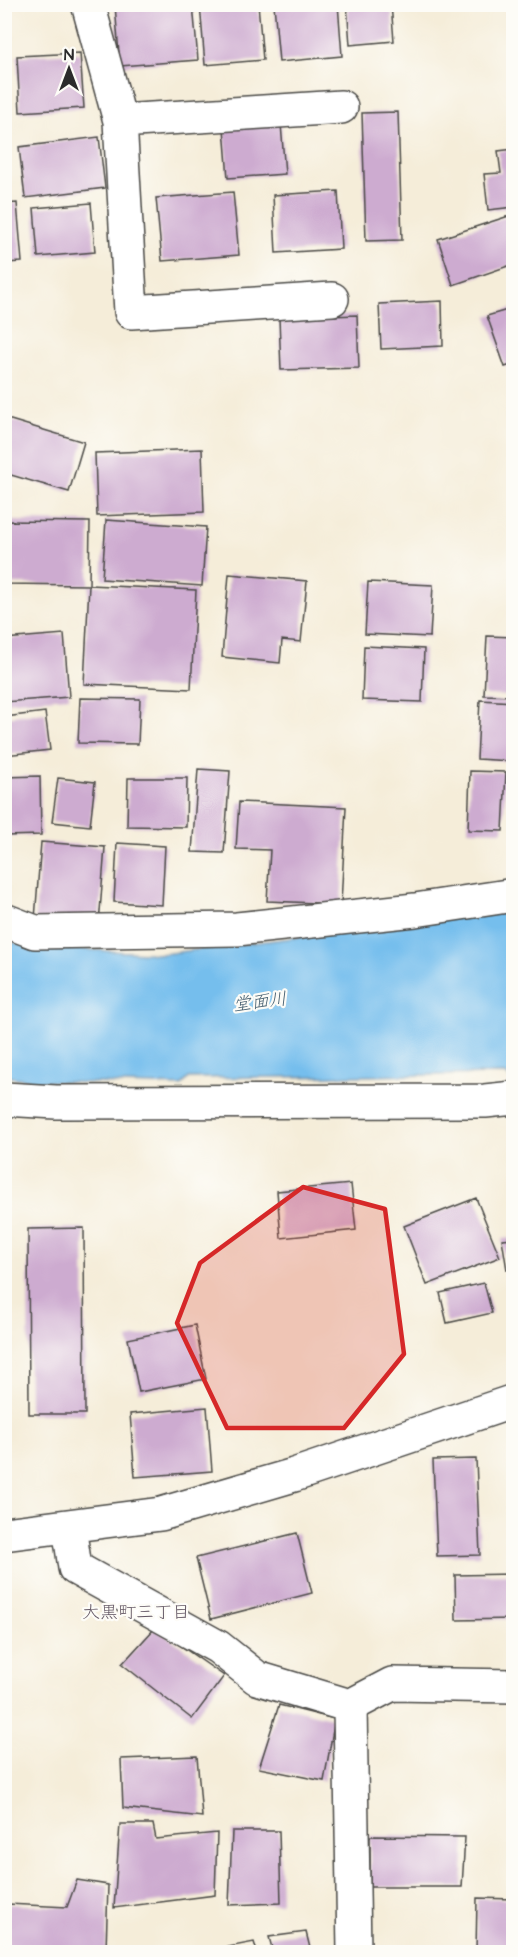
<svg xmlns="http://www.w3.org/2000/svg" width="518" height="1957" font-family="'Architects Daughter','Klee One',sans-serif">
	<style>
		.water { fill: #74beed; stroke: #50748c; stroke-width: 1.5 }
		.building { fill: #cdabd0 }
		.lines { fill: none; stroke-linecap: round; stroke-linejoin: round }
		.minor-casing { stroke: #494845; stroke-width: 36 }
		.minor { stroke: #fff; stroke-width: 33 }
		.marked { fill: #d62828; fill-opacity: 0.2; stroke: #d62828; stroke-width: 4.5; stroke-linejoin: round }
		.labels { text-anchor: middle; dominant-baseline: central; stroke-width: 4.5; stroke-linejoin: round; paint-order: stroke }
		.water-label { font-size: 18px; font-style: italic; fill: #455e6f; stroke: #fdfcf7 }
		.neighbourhood-label { font-size: 18px; fill: #645865; stroke: #fdfcf7 }
	</style>
	<rect width="100%" height="100%" fill="#fdfcf7"/>
	<filter id="ink" filterUnits="userSpaceOnUse"><feTurbulence type="fractalNoise" baseFrequency=".0167" numOctaves="2"/><feDisplacementMap in="SourceGraphic" scale="12" xChannelSelector="R" yChannelSelector="G"/><feConvolveMatrix kernelMatrix="1 2 1 2 8 2 1 2 1" color-interpolation-filters="sRGB"/></filter>
	<filter id="wash" filterUnits="userSpaceOnUse"><feTurbulence type="fractalNoise" baseFrequency=".008" numOctaves="4" result="noise"/><feDisplacementMap in="SourceGraphic" scale="24" xChannelSelector="R" yChannelSelector="G"/><feGaussianBlur stdDeviation="1.35" result="paint"/><feColorMatrix in="noise" values="0 0 0 0 0 0 0 0 0 0 0 0 0 0 0 0 0 1.4 0 .05"/><feComposite in="paint" operator="in"/></filter>
	<g filter="url(#wash)">
		<rect width="100%" height="100%" fill="#f5edd9"/>
		<!-- water -->
		<path class="water" d="M 513,905 L 513,1082 L 506,1074 L 189,1078 L 181,1086 L 36,1081 L 5,1076 L 4,940 L 27,946 L 162,954 L 419,922 Z"/>
		<g id="blocks">
			<!-- building -->
			<path class="building" d="M 200,4 L 258,4 L 263,60 L 205,65 Z
				M 274,4 L 338,4 L 342,56 L 279,62 Z
				M 347,4 L 391,4 L 394,41 L 350,45 Z
				M 115,5 L 193,5 L 198,60 L 120,66 Z
				M 80,53 L 84,108 L 20,112 L 17,56 Z
				M 398,112 L 402,240 L 366,241 L 362,113 Z
				M 281,124 L 285,174 L 228,178 L 224,128 Z
				M 99,137 L 105,188 L 25,198 L 19,147 Z
				M 514,149 L 514,207 L 488,210 L 484,174 L 501,173 L 498,151 Z
				M 338,191 L 341,249 L 276,253 L 273,195 Z
				M 233,192 L 239,255 L 162,261 L 156,198 Z
				M 17,203 L 22,262 L 4,263 L 4,204 Z
				M 91,203 L 95,252 L 38,257 L 34,208 Z
				M 512,215 L 514,220 L 514,264 L 453,285 L 438,239 Z
				M 442,301 L 443,346 L 381,349 L 379,304 Z
				M 514,308 L 514,364 L 505,367 L 487,316 Z
				M 357,315 L 359,368 L 281,370 L 279,318 Z
				M 4,418 L 84,442 L 69,492 L 4,473 Z
				M 202,449 L 204,512 L 97,516 L 95,453 Z
				M 106,520 L 206,527 L 202,586 L 102,579 Z
				M 4,521 L 90,522 L 89,585 L 4,584 Z
				M 229,574 L 307,581 L 301,642 L 282,640 L 280,663 L 222,657 Z
				M 368,582 L 433,585 L 430,637 L 365,634 Z
				M 89,585 L 196,590 L 191,689 L 84,684 Z
				M 64,634 L 69,697 L 4,702 L 4,639 Z
				M 487,636 L 514,637 L 514,696 L 484,695 Z
				M 364,646 L 424,649 L 422,702 L 362,700 Z
				M 80,698 L 140,699 L 138,744 L 78,743 Z
				M 480,700 L 514,702 L 512,761 L 477,759 Z
				M 45,712 L 50,750 L 5,755 L 5,717 Z
				M 198,769 L 230,771 L 224,853 L 192,852 Z
				M 470,771 L 506,772 L 503,831 L 468,830 Z
				M 40,776 L 41,835 L 4,836 L 4,777 Z
				M 58,778 L 95,782 L 90,826 L 52,822 Z
				M 128,778 L 187,778 L 186,827 L 127,826 Z
				M 239,802 L 346,807 L 341,904 L 267,901 L 270,850 L 236,849 Z
				M 41,842 L 105,847 L 99,924 L 35,919 Z
				M 117,843 L 165,846 L 162,905 L 114,902 Z
				M 351,1184 L 356,1230 L 281,1238 L 277,1191 Z
				M 476,1198 L 500,1257 L 427,1285 L 404,1226 Z
				M 84,1228 L 85,1414 L 29,1414 L 28,1229 Z
				M 514,1238 L 514,1269 L 507,1270 L 502,1239 Z
				M 484,1283 L 492,1313 L 447,1323 L 440,1293 Z
				M 195,1325 L 206,1379 L 139,1392 L 128,1339 Z
				M 207,1407 L 212,1471 L 135,1477 L 130,1414 Z
				M 476,1459 L 480,1555 L 437,1556 L 433,1460 Z
				M 297,1533 L 312,1593 L 211,1619 L 196,1558 Z
				M 514,1574 L 514,1619 L 456,1620 L 455,1575 Z
				M 155,1628 L 224,1676 L 192,1719 L 122,1664 Z
				M 279,1705 L 335,1719 L 324,1781 L 259,1768 Z
				M 197,1756 L 202,1817 L 123,1808 L 121,1759 Z
				M 120,1824 L 153,1824 L 156,1839 L 217,1833 L 215,1895 L 114,1908 Z
				M 232,1831 L 279,1831 L 281,1903 L 229,1905 Z
				M 370,1836 L 465,1837 L 462,1887 L 370,1887 Z
				M 77,1880 L 108,1885 L 106,1950 L 7,1948 L 8,1904 L 67,1907 Z
				M 477,1898 L 514,1899 L 514,1952 L 476,1952 Z
				M 306,1932 L 311,1952 L 273,1952 L 269,1937 Z
				M 254,1942 L 257,1952 L 207,1952 L 207,1951 Z"/>
		</g>
	</g>
	<g filter="url(#ink)">
		<use href="#blocks" fill-opacity="0" stroke="#494845" stroke-width="1.5"/>
		<g class="lines">
			<defs>
				<path id="minor" d="M 88,4 L 120,121 L 131,312 L 332,299
					M 120,121 L 341,107
					M 4,920 L 35,932 L 237,929 L 415,910 L 514,895
					M 4,1099 L 56,1102 L 485,1101 L 514,1098
					M 69,1526 L 75,1568 L 218,1647 L 257,1678 L 350,1706 L 392,1684 L 514,1686
					M 4,1534 L 161,1514 L 294,1475 L 514,1401
					M 350,1706 L 354,1952"/>
			</defs>
			<!-- minor casing -->
			<use href="#minor" class="minor-casing"/>
			<!-- minor -->
			<use href="#minor" class="minor"/>
		</g>
	</g>
	<!-- marked area -->
	<path class="marked" d="M 303,1187 L 385,1209 L 404,1354 L 344,1428 L 227,1428 L 177,1323 L 200,1263 Z"/>
	<g class="labels">
		<!-- water labels -->
		<g class="water-label">
			<text transform="translate(260 1002) rotate(-7)">堂面川</text>
		</g>
		<!-- neighbourhood labels -->
		<g class="neighbourhood-label">
			<text x="136" y="1612">大黒町三丁目</text>
		</g>
	</g>
	<!-- margin -->
	<rect width="518" height="1957" fill="none" stroke="#fdfcf7" stroke-width="24"/>
	<!-- north arrow -->
	<g transform="translate(69 69)" stroke="#fdfcf7" stroke-width="4.5" paint-order="stroke">
	<path d="M0-4.5L10 22L0 15L-10 22Z" fill="#2b2b2b"/>
	<text y="-9" font-size="16" font-weight="bold" text-anchor="middle" fill="#2b2b2b">N</text>
	</g>
</svg>
